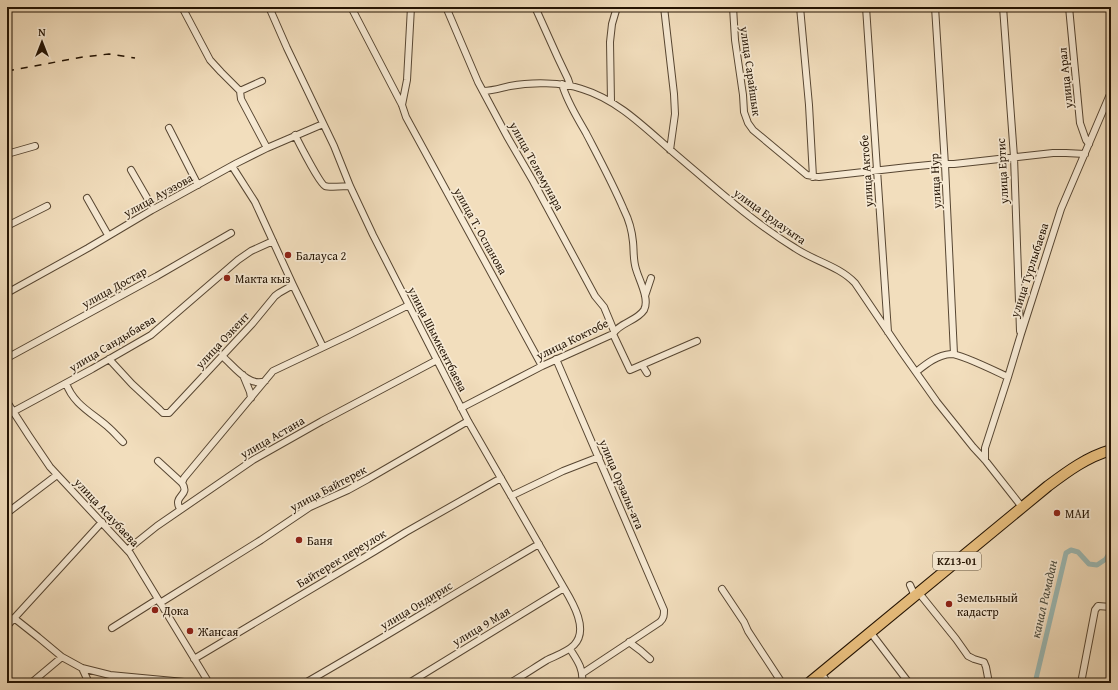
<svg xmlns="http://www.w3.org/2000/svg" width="1118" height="690" font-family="'Gentium Book Plus',serif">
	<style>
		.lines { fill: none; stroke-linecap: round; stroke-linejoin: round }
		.canal { stroke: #9cbbb7; stroke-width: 5 }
		.minor-casing { stroke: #574632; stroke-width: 8 }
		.highway-casing { stroke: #231303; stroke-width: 12 }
		.minor { stroke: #f7ead4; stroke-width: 6 }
		.highway { stroke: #e9bf7e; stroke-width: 10 }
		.rail { stroke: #231303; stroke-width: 1.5; stroke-dasharray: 7 7; stroke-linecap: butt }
		.poi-dot { fill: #8f2418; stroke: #f7ead4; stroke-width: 1.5 }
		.labels { text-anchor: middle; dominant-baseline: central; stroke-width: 3.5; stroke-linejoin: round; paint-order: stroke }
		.shield { fill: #f7ead4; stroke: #635442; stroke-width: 1 }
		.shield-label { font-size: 11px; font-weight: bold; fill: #231303 }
		.street-label { font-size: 12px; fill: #231303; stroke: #f7ead4 }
		.poi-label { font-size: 12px; fill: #231303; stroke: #f7ead4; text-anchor: start }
		.water-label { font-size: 13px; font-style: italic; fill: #4d4e42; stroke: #f7ead4 }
	</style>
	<rect width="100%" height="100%" fill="#f2debd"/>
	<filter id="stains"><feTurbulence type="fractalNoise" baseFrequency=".005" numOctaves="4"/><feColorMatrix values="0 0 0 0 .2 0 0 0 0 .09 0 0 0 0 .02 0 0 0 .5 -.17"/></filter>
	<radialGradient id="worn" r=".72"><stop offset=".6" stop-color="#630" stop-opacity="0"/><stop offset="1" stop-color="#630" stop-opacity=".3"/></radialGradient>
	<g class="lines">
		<!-- canal -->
		<path class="canal" d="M 1035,683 L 1066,553 L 1071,550 L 1078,552 L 1089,564 L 1097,565 L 1106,559 L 1111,550"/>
		<defs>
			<path id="minor" d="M 182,7 L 210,60 L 221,72 L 240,91 L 241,99 L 267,148
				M 269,7 L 287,48 L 334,146 L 350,186 L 373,235 L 396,280 L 468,421 L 564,588 C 573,603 589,630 574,645 C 567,652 555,656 547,660 C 534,668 522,676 510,683
				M 351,7 L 402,105 L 406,117 L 542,366
				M 446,7 L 478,82 L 508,138 L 533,181 L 595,296 L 604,307 L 614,331
				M 535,7 L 558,58 L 568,79 L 570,85
				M 664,7 L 674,94 L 675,114 L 670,150
				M 733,7 L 735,40 L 743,95 L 744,112 L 748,123 L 753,130 L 807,175 L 819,177 L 908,167 L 939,164 L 954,164 L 1053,153 L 1066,153 L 1085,154
				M 800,7 L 809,105 L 813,177
				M 866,7 L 888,332
				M 935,7 L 945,165 L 954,354
				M 1003,7 L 1014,157 L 1020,331
				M 1069,7 L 1080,123 L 1086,140 L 1089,144
				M 240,91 L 262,81
				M 483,91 C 493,91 501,88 510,86 C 531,82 562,82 582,89 C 618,100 645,128 674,153 C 713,186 751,221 795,248 C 814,261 839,266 855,283 L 901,351 L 937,402 L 973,447 L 985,460 L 1022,507
				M 611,102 L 610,42 L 612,24 L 617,7
				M 402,105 L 407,80 L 411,7
				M 169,128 L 198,185
				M 295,135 C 299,143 320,184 325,186 C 330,188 344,186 350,186
				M 7,154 L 35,146
				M 232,166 L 255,202 L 293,285 L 323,347
				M 131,170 L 150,203 L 152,210
				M 87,198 L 108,235
				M 7,226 L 47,206
				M 7,293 L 88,248 L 152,210 L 237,163 L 267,148 L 323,124
				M 645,296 L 651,278
				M 613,334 L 630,370 L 697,341
				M 222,356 C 233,365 249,388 265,381
				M 7,358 L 157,276 L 231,233
				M 109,359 L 132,384 L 160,410 L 163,413 L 169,413 L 252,324 L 275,296 L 279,293 L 293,285
				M 556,359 L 664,610 C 664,615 664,618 660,622 L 583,673
				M 642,365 L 647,373
				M 916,372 C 926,364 937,355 951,354 C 961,354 997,372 1008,377
				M 243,375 L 250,392 L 251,398
				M 66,383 C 73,404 92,413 107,426 C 113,431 118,437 123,442
				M 7,402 L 29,436 L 50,467 L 130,553 L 209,683
				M 461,408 L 542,366 L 613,334 C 619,323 637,321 644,310 C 650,299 639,280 636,269 C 633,260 634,251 633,242 C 632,231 629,220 624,210 C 613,184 599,158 586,133 C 577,117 567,102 562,84
				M 7,415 L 92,369 L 151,335 L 238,260 L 251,251 L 273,241
				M 985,460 L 985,448 L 1008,377 L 1021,334 L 1061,209 L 1111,92
				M 158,461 L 182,483 C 191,496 172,495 180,509
				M 182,483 L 184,478 L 273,371 L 349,335 L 409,305
				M 511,496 L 563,471 L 599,457
				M 7,513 L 57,475
				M 127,550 L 157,526 L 253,460 L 322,421 L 437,360
				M 910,585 L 915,596
				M 722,589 L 744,622 L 748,631 L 761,651 L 782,683
				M 919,593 L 956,639 L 968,656 L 974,659 L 984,662 L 986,667 L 989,683
				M 160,603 L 261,540 L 310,507 L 348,490 L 368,479 L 468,421
				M 14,618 L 38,637 L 62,657 L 82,668 L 110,675 L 195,683
				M 7,626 L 102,522
				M 112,628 L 158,599
				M 871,633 L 909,683
				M 629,642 L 641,651 L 650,659
				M 570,649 C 577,660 584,669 582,683
				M 194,659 L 375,551 L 406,532 L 501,478
				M 82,668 L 89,683
				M 821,673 L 828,683
				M 31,683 L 62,657
				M 305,683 C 384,638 460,590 539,544
				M 409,683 L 564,588
				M 1081,683 L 1095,610 L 1098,606 L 1111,607"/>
			<path id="highway" d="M 809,683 L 1048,486 C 1068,471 1087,457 1111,450"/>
		</defs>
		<!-- minor casing -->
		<use href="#minor" class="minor-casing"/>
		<!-- highway casing -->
		<use href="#highway" class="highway-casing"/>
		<!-- minor -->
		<use href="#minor" class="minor"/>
		<!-- highway -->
		<use href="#highway" class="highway"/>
		<!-- rail -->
		<path class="rail" d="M 7,71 L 83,57 L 109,54 L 135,58"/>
	</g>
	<!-- markers -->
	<g class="poi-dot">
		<circle cx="288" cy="255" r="4"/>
		<circle cx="227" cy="278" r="4"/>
		<circle cx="1057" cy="513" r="4"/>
		<circle cx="299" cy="540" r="4"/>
		<circle cx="949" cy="604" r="4"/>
		<circle cx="155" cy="610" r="4"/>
		<circle cx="190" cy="631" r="4"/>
	</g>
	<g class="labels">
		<!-- shield labels -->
		<rect class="shield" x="933" y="552" width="48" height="18" rx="3"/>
		<g class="shield-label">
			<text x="957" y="561">KZ13-01</text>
		</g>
		<!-- street labels -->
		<g class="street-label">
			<text transform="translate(751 71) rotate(82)">улица Сарайшык</text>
			<text transform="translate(1065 78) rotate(-96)">улица Арал</text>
			<text transform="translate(537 166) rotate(61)">улица Телемунара</text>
			<text transform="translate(866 171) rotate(-94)">улица Актобе</text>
			<text transform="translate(1002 171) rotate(-93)">улица Ертис</text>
			<text transform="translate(935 181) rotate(-93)">улица Нур</text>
			<text transform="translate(158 195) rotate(-29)">улица Ауэзова</text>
			<text transform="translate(770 216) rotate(36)">улица Ердауыта</text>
			<text transform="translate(481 231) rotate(61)">улица Т. Оспанова</text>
			<text transform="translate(1029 270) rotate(-72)">улица Турлыбаева</text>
			<text transform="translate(114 287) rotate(-29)">улица Достар</text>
			<text transform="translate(438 339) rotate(63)">улица Шымкентбаева</text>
			<text transform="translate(572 339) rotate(-26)">улица Коктобе</text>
			<text transform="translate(222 340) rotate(-47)">улица Озкент</text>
			<text transform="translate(112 343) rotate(-31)">улица Сандыбаева</text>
			<text transform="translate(272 437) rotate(-30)">улица Астана</text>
			<text transform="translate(622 484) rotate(67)">улица Орзалы-ата</text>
			<text transform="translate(328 488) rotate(-28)">улица Байтерек</text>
			<text transform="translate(107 512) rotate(47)">улица Асаубаева</text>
			<text transform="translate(341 558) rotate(-31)">Байтерек переулок</text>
			<text transform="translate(416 605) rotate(-31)">улица Ондирис</text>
			<text transform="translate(481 626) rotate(-31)">улица 9 Мая</text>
		</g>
		<!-- poi labels -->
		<g class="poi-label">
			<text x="296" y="255">Балауса 2</text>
			<text x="235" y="278">Макта кыз</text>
			<text x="1065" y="513">МАИ</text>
			<text x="307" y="540">Баня</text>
			<text x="957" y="597">Земельный<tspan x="957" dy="14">кадастр</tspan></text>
			<text x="163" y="610">Дока</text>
			<text x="198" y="631">Жансая</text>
		</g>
		<!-- water labels -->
		<g class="water-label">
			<text transform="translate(1044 599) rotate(-77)">канал Рамадан</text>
		</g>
	</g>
	<!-- margin -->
	<rect width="1118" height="690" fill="none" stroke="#f2debd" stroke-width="24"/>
	<rect x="8" y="8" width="1102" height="674" fill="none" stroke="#231303" stroke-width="2"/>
	<rect x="12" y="12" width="1094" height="666" fill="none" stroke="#231303"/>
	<!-- north arrow -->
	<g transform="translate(42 42)" stroke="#f7ead4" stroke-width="3" paint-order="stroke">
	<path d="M0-3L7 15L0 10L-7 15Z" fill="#231303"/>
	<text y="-6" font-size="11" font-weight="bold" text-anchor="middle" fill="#231303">N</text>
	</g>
	<rect width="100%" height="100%" filter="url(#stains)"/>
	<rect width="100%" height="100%" fill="url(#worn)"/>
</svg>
